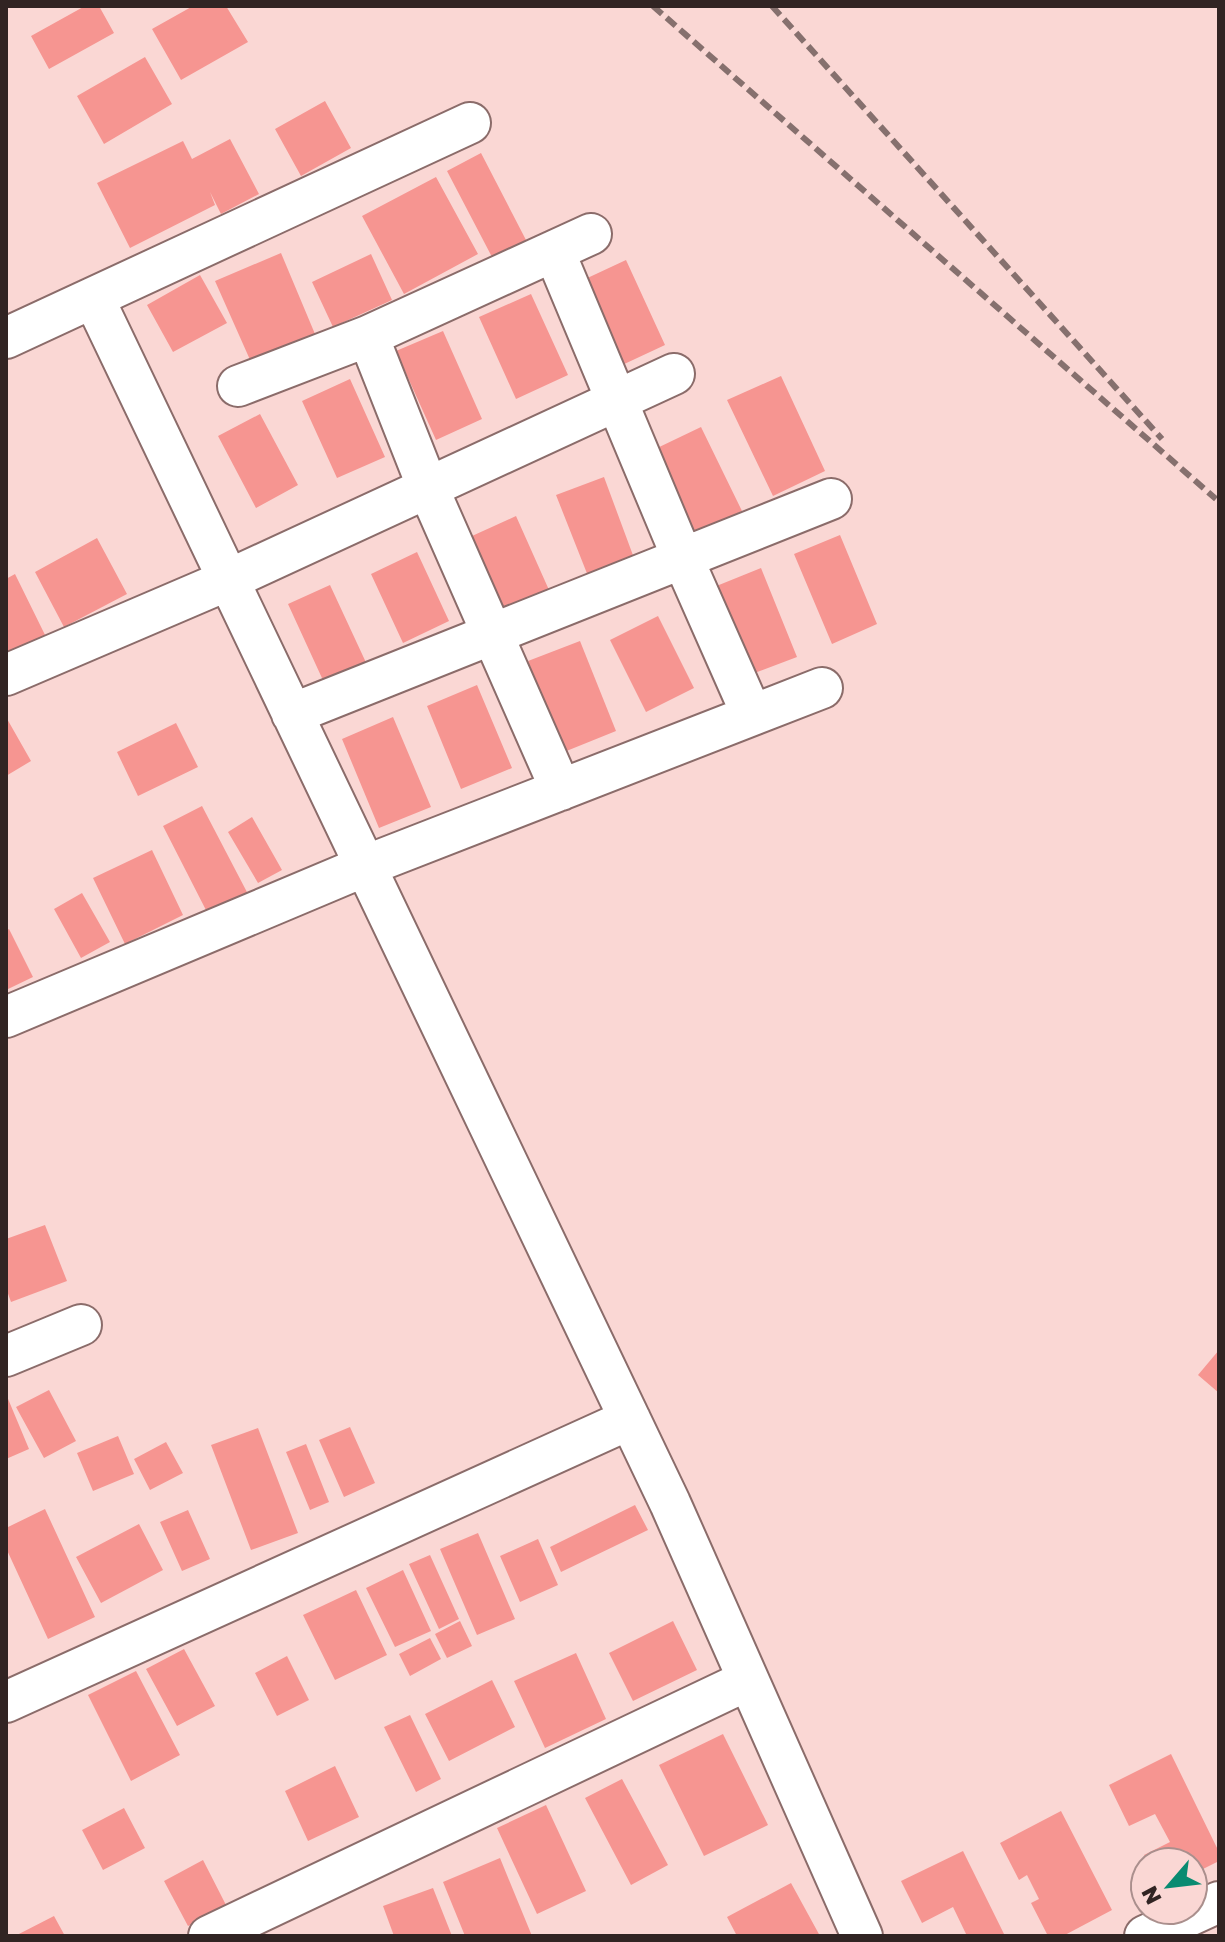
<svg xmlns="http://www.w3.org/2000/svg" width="1225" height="1942" font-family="'Golos Text',sans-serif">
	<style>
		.building { fill: #f69591 }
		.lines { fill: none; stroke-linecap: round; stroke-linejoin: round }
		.street-casing { stroke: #8b6c6a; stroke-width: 44 }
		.street { stroke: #fff; stroke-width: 40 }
		.rail { stroke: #86706e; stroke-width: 6; stroke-dasharray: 12 6; stroke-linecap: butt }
	</style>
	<rect width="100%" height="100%" fill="#fad7d4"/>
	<!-- building -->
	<path class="building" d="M 85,6 L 99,6 L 114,33 L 49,69 L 31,36 Z
		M 193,6 L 226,6 L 248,42 L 181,80 L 152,29 Z
		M 145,57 L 172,104 L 104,144 L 77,96 Z
		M 325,101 L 351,148 L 301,176 L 275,129 Z
		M 230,139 L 259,194 L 221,214 L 210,192 L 215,205 L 130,248 L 97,183 L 183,141 L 192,159 Z
		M 481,153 L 526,240 L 492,257 L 447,171 Z
		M 436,177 L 478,254 L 404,294 L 362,216 Z
		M 281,253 L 315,334 L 251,362 L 215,281 Z
		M 371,254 L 392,300 L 333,327 L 312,282 Z
		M 626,260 L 665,345 L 620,366 L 581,281 Z
		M 200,275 L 227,323 L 173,352 L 147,305 Z
		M 531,294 L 568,375 L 516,399 L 479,317 Z
		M 443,331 L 482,419 L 436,440 L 396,351 Z
		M 781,376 L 825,471 L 773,496 L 727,400 Z
		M 350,379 L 385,457 L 337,478 L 302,401 Z
		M 260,414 L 298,485 L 256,508 L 218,436 Z
		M 701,427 L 742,511 L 694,534 L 653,450 Z
		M 604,477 L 634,558 L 588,576 L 556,495 Z
		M 516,516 L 549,590 L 505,610 L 472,536 Z
		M 840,535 L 877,624 L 832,644 L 794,554 Z
		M 97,538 L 127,594 L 64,627 L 35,572 Z
		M 417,552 L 449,621 L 403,643 L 371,574 Z
		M 761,568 L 797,657 L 749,675 L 714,587 Z
		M 15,574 L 47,639 L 6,660 L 6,579 Z
		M 330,585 L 369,669 L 327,689 L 288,604 Z
		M 658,616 L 694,688 L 646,712 L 610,640 Z
		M 580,641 L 616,731 L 564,752 L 528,661 Z
		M 477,685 L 512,768 L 461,789 L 427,706 Z
		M 6,717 L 31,761 L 6,776 Z
		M 393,717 L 431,807 L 379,828 L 342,739 Z
		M 176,723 L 198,767 L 138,796 L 117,752 Z
		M 202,806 L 249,896 L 209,916 L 163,826 Z
		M 252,817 L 282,870 L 258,883 L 228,832 Z
		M 152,850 L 183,915 L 125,944 L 93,878 Z
		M 82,893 L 110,942 L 81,958 L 54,909 Z
		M 9,929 L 33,977 L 6,990 L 6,931 Z
		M 45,1225 L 67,1281 L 11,1302 L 6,1288 L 6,1239 Z
		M 1219,1350 L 1219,1393 L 1198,1375 Z
		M 49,1390 L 76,1441 L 44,1458 L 16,1407 Z
		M 6,1394 L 29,1449 L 6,1459 Z
		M 350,1427 L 375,1483 L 344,1497 L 319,1440 Z
		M 258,1428 L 298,1533 L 251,1550 L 211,1445 Z
		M 118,1436 L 134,1474 L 93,1491 L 77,1453 Z
		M 166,1442 L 183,1473 L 150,1490 L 134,1459 Z
		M 306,1444 L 329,1502 L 310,1510 L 286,1452 Z
		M 635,1505 L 648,1530 L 561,1572 L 550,1547 Z
		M 45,1509 L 95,1617 L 48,1639 L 6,1548 L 6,1528 Z
		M 188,1510 L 210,1559 L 182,1571 L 160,1522 Z
		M 139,1524 L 163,1570 L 101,1603 L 76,1557 Z
		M 478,1533 L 515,1619 L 477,1635 L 440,1549 Z
		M 538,1539 L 558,1585 L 520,1602 L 500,1556 Z
		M 430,1555 L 459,1619 L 439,1629 L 409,1564 Z
		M 403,1570 L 431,1631 L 395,1647 L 366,1588 Z
		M 356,1590 L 387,1655 L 335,1680 L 303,1615 Z
		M 460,1621 L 472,1646 L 447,1658 L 435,1634 Z
		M 673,1621 L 697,1670 L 633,1701 L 609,1653 Z
		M 430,1638 L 441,1659 L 410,1676 L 399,1654 Z
		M 184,1649 L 215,1706 L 177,1726 L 146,1669 Z
		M 576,1653 L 606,1719 L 545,1748 L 514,1681 Z
		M 287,1656 L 309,1700 L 277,1716 L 255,1673 Z
		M 136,1671 L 180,1755 L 131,1781 L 88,1695 Z
		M 492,1680 L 515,1727 L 449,1761 L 425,1714 Z
		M 410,1715 L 441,1779 L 416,1792 L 384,1727 Z
		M 723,1734 L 768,1825 L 704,1856 L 659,1765 Z
		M 1171,1754 L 1219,1852 L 1219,1861 L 1193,1874 L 1193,1862 L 1148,1862 L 1144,1855 L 1170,1842 L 1155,1814 L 1129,1826 L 1109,1785 Z
		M 335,1766 L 359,1817 L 308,1841 L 285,1791 Z
		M 622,1779 L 668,1865 L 631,1885 L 585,1798 Z
		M 546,1805 L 586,1891 L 537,1914 L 497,1828 Z
		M 124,1808 L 145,1848 L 103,1870 L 82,1830 Z
		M 1061,1811 L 1112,1910 L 1063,1936 L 1048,1936 L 1031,1903 L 1039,1899 L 1027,1875 L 1019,1880 L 1000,1843 Z
		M 963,1851 L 1005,1936 L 967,1936 L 953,1907 L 922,1923 L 901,1881 Z
		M 500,1858 L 532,1936 L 465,1936 L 443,1882 Z
		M 203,1860 L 226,1905 L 188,1926 L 164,1881 Z
		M 791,1883 L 820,1936 L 737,1936 L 727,1917 Z
		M 433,1888 L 452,1936 L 394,1936 L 383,1906 Z
		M 54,1916 L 65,1936 L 15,1936 Z"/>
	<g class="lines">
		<defs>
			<path id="street" d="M 554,251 L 683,559 L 752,715
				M 94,299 L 670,1503 L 862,1936
				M 368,336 L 428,488 L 561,790
				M 6,338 L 470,123
				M 238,386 L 368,336 L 591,234
				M 6,675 L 228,580 L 674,374
				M 292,714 L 831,499
				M 6,1017 L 365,866 L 822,688
				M 6,1356 L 81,1325
				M 6,1702 L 630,1419
				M 209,1936 L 748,1680
				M 1145,1936 L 1219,1902"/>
		</defs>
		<!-- street casing -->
		<use href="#street" class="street-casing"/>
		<!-- street -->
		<use href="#street" class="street"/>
		<!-- rail -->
		<path class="rail" d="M 653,6 L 1216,499
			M 772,6 L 1162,439"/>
	</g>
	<!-- border -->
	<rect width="1225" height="1942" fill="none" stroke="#312423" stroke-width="16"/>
	<!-- north arrow -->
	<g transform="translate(1169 1886) rotate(242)"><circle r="38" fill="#fad7d4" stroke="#aa8f8d" stroke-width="2"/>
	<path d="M0-6L14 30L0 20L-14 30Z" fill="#098b71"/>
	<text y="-12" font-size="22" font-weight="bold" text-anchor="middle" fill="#312423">N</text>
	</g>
</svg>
